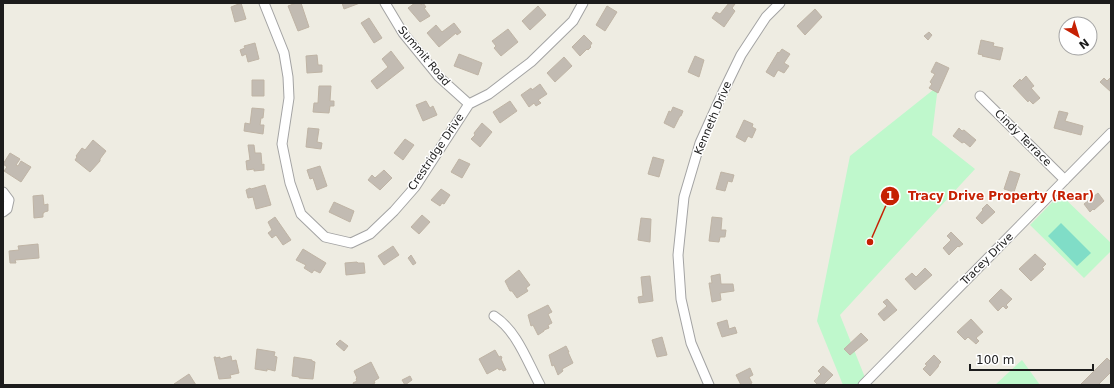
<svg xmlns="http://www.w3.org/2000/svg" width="1114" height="388" font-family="'DejaVu Sans',sans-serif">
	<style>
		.park { fill: #bff8cc }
		.pitch { fill: #80ddc7 }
		.building { fill: #c2bbb2; stroke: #bfb4a5 }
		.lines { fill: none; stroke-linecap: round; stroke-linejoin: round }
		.street-casing { stroke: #a3a3a3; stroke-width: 11 }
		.street { stroke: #fff; stroke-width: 9 }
		.labels { text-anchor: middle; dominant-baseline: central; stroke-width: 3; stroke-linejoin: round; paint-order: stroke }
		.street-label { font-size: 11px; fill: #1c1c1c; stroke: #fff }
		.leader { fill: none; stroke: #c62003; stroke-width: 1.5 }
		.callout-dot { fill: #c62003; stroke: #fff; stroke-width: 1.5 }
		.mark-label { font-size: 12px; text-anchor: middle; font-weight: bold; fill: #fff }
		.callout-label { font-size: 12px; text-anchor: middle; font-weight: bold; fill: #c62003; stroke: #fff; stroke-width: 3; stroke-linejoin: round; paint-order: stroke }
	</style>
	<rect width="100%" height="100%" fill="#eeece2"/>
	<!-- park -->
	<path class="park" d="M 938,86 L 932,135 L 975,169 L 840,315 L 866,380 L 862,385 L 843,385 L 817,321 L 850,156 Z
		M 1060,194 L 1111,243 L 1111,251 L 1084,278 L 1030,225 Z
		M 1022,360 L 1040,385 L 995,385 Z"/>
	<!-- pitch -->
	<path class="pitch" d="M 1061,223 L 1091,253 L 1077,266 L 1048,236 Z"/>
	<!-- building -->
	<path class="building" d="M 241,3 L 246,19 L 235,22 L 231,7 Z
		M 296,3 L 301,3 L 309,27 L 298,31 L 288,6 Z
		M 342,3 L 360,3 L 344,9 Z
		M 415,3 L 420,3 L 421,5 L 423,3 L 426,7 L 424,8 L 430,16 L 420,22 L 408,8 Z
		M 729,3 L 735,4 L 732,8 L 735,11 L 724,27 L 712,18 L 716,12 L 720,14 Z
		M 538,6 L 546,15 L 530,30 L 522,21 Z
		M 607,6 L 617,12 L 605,31 L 596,25 Z
		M 815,9 L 822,17 L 805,35 L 797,26 Z
		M 369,18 L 382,38 L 374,43 L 361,23 Z
		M 454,23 L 461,32 L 457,35 L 456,33 L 439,47 L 427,33 L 436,25 L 442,32 Z
		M 508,29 L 518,42 L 501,56 L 494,48 L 496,46 L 492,41 Z
		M 929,32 L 932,35 L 928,40 L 924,36 Z
		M 584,35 L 592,43 L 590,46 L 591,47 L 588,50 L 587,49 L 580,56 L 572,47 Z
		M 981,40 L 994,43 L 993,46 L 1003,48 L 1000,60 L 982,56 L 983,55 L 978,54 Z
		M 255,43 L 259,59 L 248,62 L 246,54 L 242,56 L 240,50 L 245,48 L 244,46 Z
		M 782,49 L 790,54 L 784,63 L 789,66 L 784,73 L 778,70 L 774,77 L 766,72 L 778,52 L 779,53 Z
		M 391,51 L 404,68 L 377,89 L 371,81 L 388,67 L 382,59 Z
		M 459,54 L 482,63 L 478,75 L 454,66 Z
		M 317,55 L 318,65 L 322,65 L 322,72 L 307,73 L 306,56 Z
		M 695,56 L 704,60 L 699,77 L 688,72 Z
		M 564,57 L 572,66 L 555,82 L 547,73 Z
		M 936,62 L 949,68 L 938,93 L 929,88 L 932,84 L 930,82 L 935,74 L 931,72 Z
		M 1026,76 L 1034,86 L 1031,88 L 1040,98 L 1033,104 L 1029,100 L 1028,102 L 1013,86 L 1020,79 L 1021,81 Z
		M 1111,77 L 1111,92 L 1100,82 L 1104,78 L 1107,81 Z
		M 252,80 L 264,80 L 264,96 L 252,96 Z
		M 540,84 L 547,94 L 538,100 L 541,103 L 536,106 L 534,103 L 529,107 L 521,95 L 531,88 L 532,90 Z
		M 319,86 L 331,86 L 330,101 L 334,101 L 334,106 L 330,106 L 329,113 L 313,112 L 314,103 L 318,103 Z
		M 426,101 L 430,108 L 433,106 L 437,115 L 423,121 L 416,105 Z
		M 510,101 L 517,111 L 500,123 L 493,112 Z
		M 673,107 L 683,111 L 681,116 L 680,116 L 674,128 L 664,123 L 669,111 L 671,112 Z
		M 252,108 L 264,109 L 263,118 L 261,118 L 260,125 L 264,125 L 263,134 L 244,131 L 245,123 L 250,124 Z
		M 1059,111 L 1068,113 L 1065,121 L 1083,126 L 1081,135 L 1054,128 Z
		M 744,120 L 753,124 L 752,127 L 756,129 L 752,138 L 748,136 L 745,142 L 736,137 Z
		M 482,123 L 492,132 L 480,147 L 471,139 L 475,135 L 474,133 Z
		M 308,128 L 319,129 L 317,142 L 322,143 L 321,149 L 306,147 Z
		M 959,128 L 962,131 L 964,130 L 976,140 L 970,147 L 964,142 L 962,143 L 953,136 Z
		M 405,139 L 414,145 L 403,160 L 394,153 Z
		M 93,140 L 106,151 L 100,159 L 100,161 L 90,172 L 75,160 L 77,157 L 76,156 L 82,148 L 85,150 Z
		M 248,145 L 254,145 L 255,153 L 261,153 L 262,165 L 264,164 L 264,170 L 254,171 L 254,169 L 247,170 L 246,161 L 250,160 Z
		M 10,153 L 20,159 L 16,165 L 18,166 L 21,161 L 31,167 L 21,182 L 4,171 L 7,167 L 3,164 Z
		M 653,157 L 664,160 L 659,177 L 648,174 Z
		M 459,159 L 470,164 L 462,178 L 451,172 Z
		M 320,166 L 327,186 L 317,190 L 313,178 L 310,179 L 307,170 Z
		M 384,170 L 392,178 L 380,190 L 368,180 L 372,175 L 375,178 Z
		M 1010,171 L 1020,174 L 1014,192 L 1004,189 Z
		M 721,172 L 734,175 L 732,182 L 728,181 L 725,191 L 716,189 Z
		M 265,185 L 271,205 L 256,209 L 253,197 L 248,198 L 246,190 L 250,188 L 251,189 Z
		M 441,189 L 450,195 L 444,204 L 442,203 L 440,206 L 431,200 Z
		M 1098,193 L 1104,201 L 1094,210 L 1093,209 L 1090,212 L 1084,204 Z
		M 43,195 L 44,205 L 48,204 L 48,211 L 44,212 L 44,213 L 43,213 L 43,217 L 34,218 L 33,196 Z
		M 334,202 L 354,211 L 350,222 L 329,212 Z
		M 987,204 L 995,212 L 982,224 L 976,218 L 983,210 L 982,209 Z
		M 422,215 L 430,222 L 419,234 L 411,227 Z
		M 275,217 L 291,240 L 283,245 L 276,235 L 272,238 L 268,233 L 272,230 L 268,222 Z
		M 712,217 L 722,218 L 721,230 L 726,230 L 725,237 L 720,237 L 719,242 L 709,241 Z
		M 641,218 L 651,219 L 650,242 L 638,240 Z
		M 951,232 L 963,244 L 959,247 L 958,246 L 949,255 L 943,248 L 951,240 L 947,236 Z
		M 38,244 L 39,258 L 15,260 L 16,263 L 10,263 L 9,251 L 19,250 L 18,246 Z
		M 393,246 L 399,255 L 384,265 L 378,256 Z
		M 303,249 L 326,263 L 320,273 L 314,270 L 312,273 L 304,268 L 306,265 L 296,260 Z
		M 1035,254 L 1046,264 L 1042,268 L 1044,269 L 1031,281 L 1019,269 Z
		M 411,255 L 416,263 L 413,265 L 408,258 Z
		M 357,262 L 358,263 L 364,263 L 365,273 L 346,275 L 345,263 Z
		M 925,268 L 932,275 L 915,290 L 905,279 L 912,273 L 916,277 Z
		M 519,270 L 530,285 L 526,288 L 528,291 L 517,298 L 512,291 L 510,291 L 505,281 Z
		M 720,274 L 721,284 L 733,284 L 734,291 L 720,293 L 721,300 L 712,302 L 709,283 L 712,283 L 711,276 Z
		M 650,276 L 653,301 L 639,303 L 638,297 L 643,296 L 641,277 Z
		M 1001,289 L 1012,299 L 1006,305 L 1008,307 L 1006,309 L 1003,306 L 998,311 L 989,301 Z
		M 887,299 L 897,310 L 884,321 L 878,314 L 887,306 L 883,302 Z
		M 548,305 L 552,312 L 548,314 L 552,323 L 548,325 L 549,328 L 544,330 L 544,331 L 538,335 L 533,325 L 531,326 L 528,315 Z
		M 971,319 L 983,332 L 976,338 L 979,341 L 976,344 L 968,337 L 965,340 L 957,332 Z
		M 727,320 L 729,329 L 735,327 L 737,333 L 722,337 L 717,323 Z
		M 861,333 L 868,340 L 850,355 L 844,349 Z
		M 662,337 L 667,355 L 657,357 L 652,340 Z
		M 340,340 L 348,346 L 344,351 L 336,344 Z
		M 566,346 L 569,352 L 568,352 L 573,363 L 562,369 L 563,371 L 558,375 L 554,365 L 552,366 L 549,355 Z
		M 257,349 L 275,352 L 274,356 L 277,357 L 275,371 L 267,369 L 267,371 L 255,369 Z
		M 495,350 L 499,357 L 501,356 L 502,358 L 501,359 L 506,370 L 503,371 L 502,369 L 499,370 L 498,368 L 487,374 L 479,359 Z
		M 934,355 L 941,362 L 939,364 L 938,367 L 930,376 L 923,369 L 927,365 L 925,364 Z
		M 231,356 L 232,361 L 236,360 L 239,373 L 230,375 L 231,378 L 219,379 L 214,357 L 216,357 L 216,358 L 220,357 L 220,359 Z
		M 294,357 L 312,360 L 312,361 L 315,362 L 313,379 L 299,378 L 299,377 L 292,376 Z
		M 1107,358 L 1111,362 L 1111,372 L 1098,385 L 1080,385 Z
		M 371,362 L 379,378 L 374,381 L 375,383 L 371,385 L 354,385 L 353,383 L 357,381 L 356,379 L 357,378 L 354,371 Z
		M 823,366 L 833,375 L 823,385 L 818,385 L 814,381 L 821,374 L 818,371 Z
		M 750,368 L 753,375 L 749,377 L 752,383 L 748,385 L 741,385 L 736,375 Z
		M 189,374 L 196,385 L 175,385 L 174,384 Z
		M 410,376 L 412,380 L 405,385 L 402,380 Z"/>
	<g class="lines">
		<defs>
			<path id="street" d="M 264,3 L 284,53 L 288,77 L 289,98 L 282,144 L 290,183 L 301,214 L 325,237 L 351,243 L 370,234 L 394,211 L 415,187 L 469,104 L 489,94 L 531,62 L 573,21 L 583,3
				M 385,3 L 403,33 L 439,77 L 469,104
				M 980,96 L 1065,180
				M 3,192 L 9,200 L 7,209 L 3,212
				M 494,316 C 517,331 527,361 540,385
				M 709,385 L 691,343 L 681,299 L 678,255 L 684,197 L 700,143 L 723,92 L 741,55 L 766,17 L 780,3
				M 863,385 L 1111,133"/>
		</defs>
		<!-- street casing -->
		<use href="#street" class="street-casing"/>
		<!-- street -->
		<use href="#street" class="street"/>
	</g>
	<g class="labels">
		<!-- street labels -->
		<g class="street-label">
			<text transform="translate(424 56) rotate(50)">Summit Road</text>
			<text transform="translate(713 118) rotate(-67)">Kenneth Drive</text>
			<text transform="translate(1023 138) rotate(45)">Cindy Terrace</text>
			<text transform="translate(436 152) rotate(-56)">Crestridge Drive</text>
			<text transform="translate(987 259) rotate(-45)">Tracey Drive</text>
		</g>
	</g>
	<!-- callouts -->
	<path class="leader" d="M870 242L890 196"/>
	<g class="callout-dot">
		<circle cx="870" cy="242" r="4"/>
		<circle cx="890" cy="196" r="10"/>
	</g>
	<g class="mark-label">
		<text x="890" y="200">1</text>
	</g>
	<g class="callout-label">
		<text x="1001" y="200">Tracy Drive Property (Rear)</text>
	</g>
	<!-- border -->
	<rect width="1114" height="388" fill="none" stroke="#1c1c1c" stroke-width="8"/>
	<!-- north arrow -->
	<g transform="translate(1078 36) rotate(142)"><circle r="19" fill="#ffffff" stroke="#a4a4a4"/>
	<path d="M0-3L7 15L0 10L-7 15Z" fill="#c62003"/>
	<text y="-6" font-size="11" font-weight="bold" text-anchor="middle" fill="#1c1c1c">N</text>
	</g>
	<!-- scale -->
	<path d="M970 364v6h123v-6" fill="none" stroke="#1c1c1c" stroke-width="2"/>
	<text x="976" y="364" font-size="12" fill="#1c1c1c" stroke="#ffffff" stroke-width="3" paint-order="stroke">100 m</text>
</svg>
